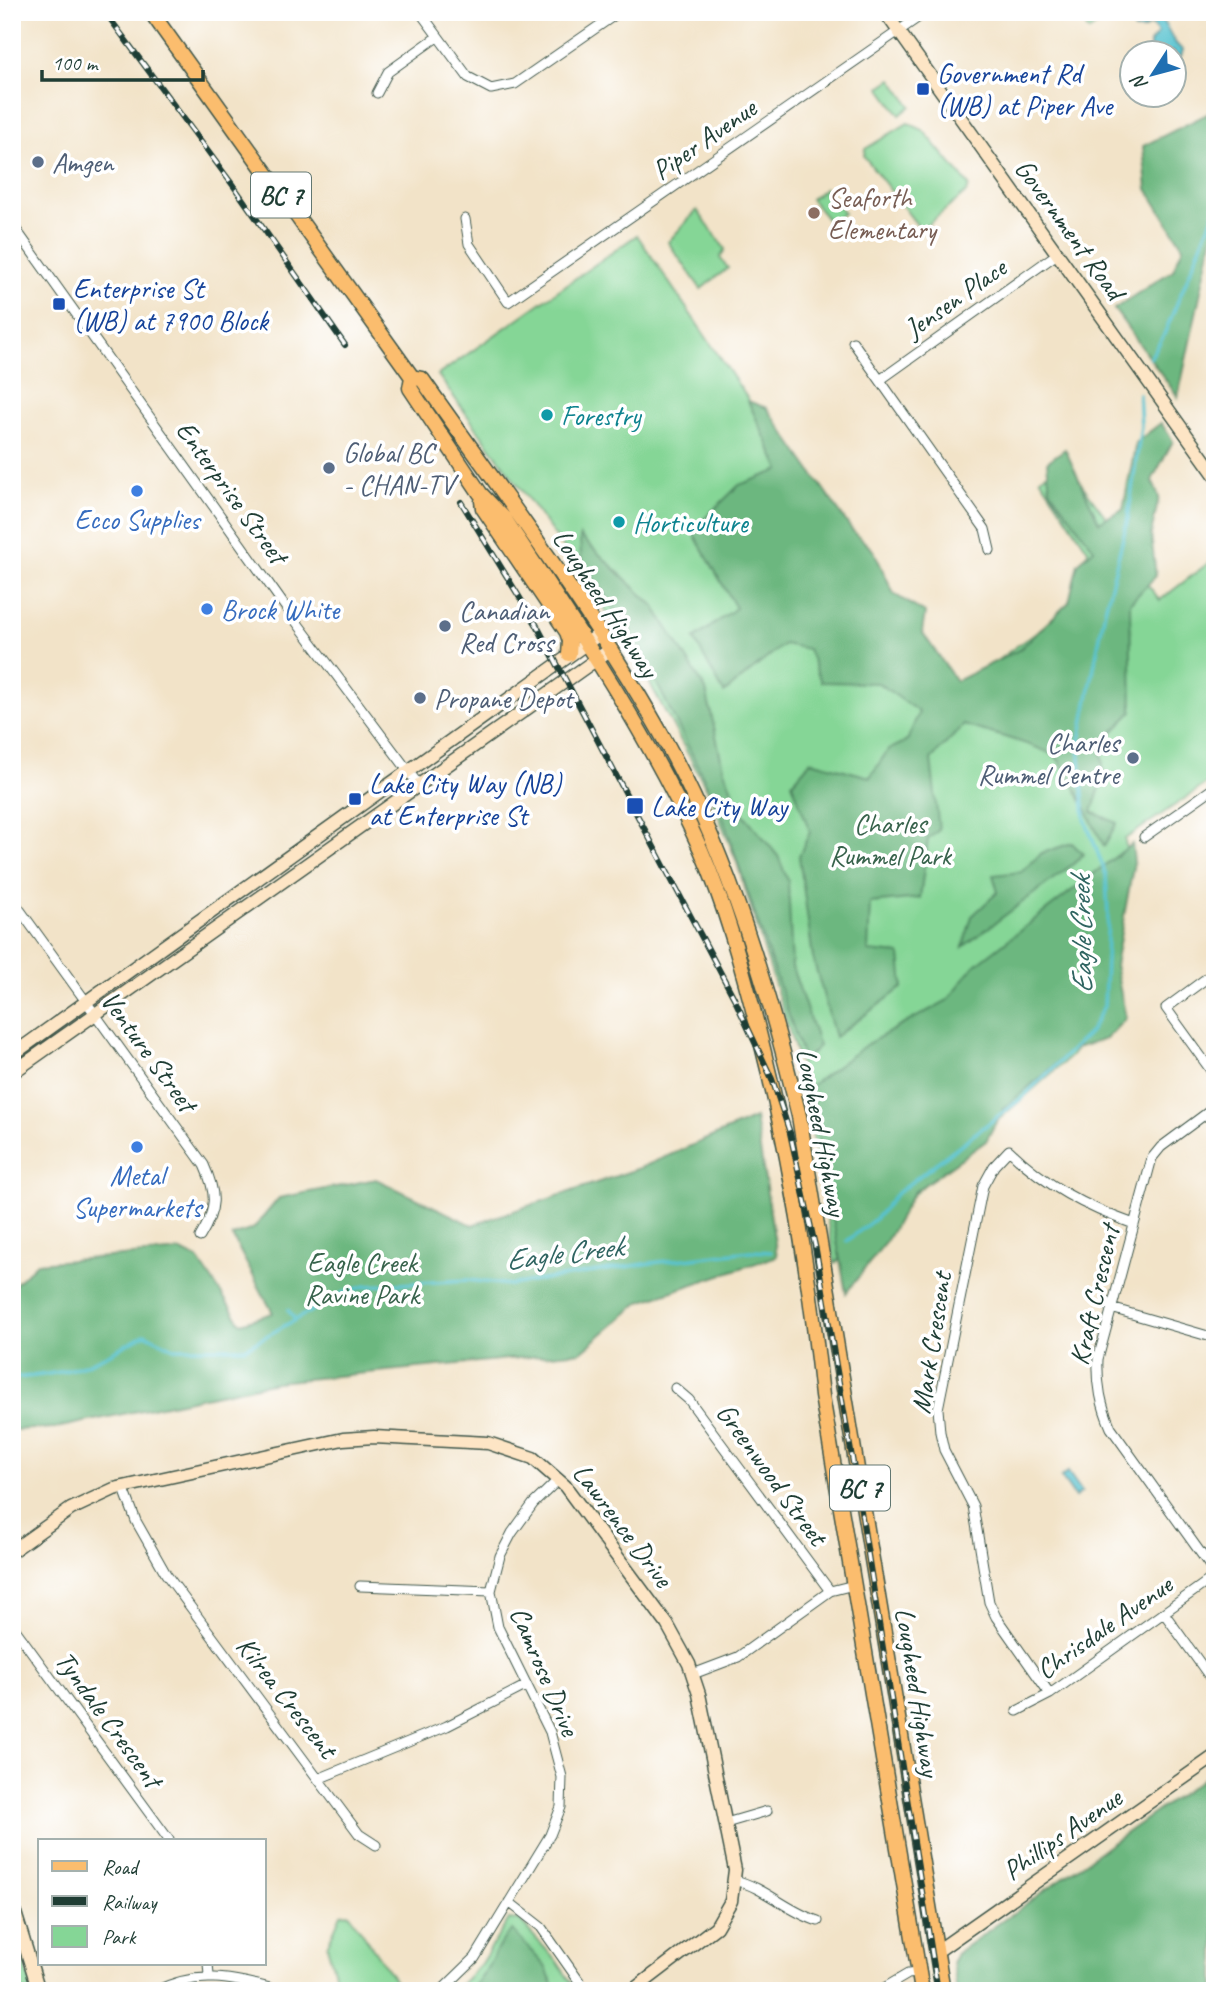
<svg xmlns="http://www.w3.org/2000/svg" width="1227" height="2003" font-family="Caveat,sans-serif">
	<style>
		.green { fill: #85d696; stroke: #528a65; stroke-width: 2 }
		.forest { fill: #6cb77f; stroke: #467a5a; stroke-width: 2 }
		.water { fill: #56c2cf; stroke: #3a8082; stroke-width: 2 }
		.lines { fill: none; stroke-linecap: round; stroke-linejoin: round }
		.stream { stroke: #56c2cf; stroke-width: 3.5 }
		.street-casing { stroke: #3f564a; stroke-width: 11 }
		.secondary-casing { stroke: #3f564a; stroke-width: 15 }
		.primary-casing { stroke: #3f564a; stroke-width: 17 }
		.street { stroke: #fff; stroke-width: 9 }
		.secondary { stroke: #fde5c5; stroke-width: 12 }
		.primary { stroke: #fbbd6e; stroke-width: 14 }
		.rail-casing { stroke: #1f3d34; stroke-width: 6 }
		.rail { stroke: #fff; stroke-width: 3.5; stroke-dasharray: 10; stroke-linecap: butt }
		.transit-dot { fill: #1a4fb4; stroke: #fff; stroke-width: 2.5 }
		.service-dot { fill: #5c6f8a; stroke: #fff; stroke-width: 2.5 }
		.education-dot { fill: #8d6e63; stroke: #fff; stroke-width: 2.5 }
		.culture-dot { fill: #0f9aa8; stroke: #fff; stroke-width: 2.5 }
		.shop-dot { fill: #3f7fe0; stroke: #fff; stroke-width: 2.5 }
		.labels { text-anchor: middle; dominant-baseline: central; stroke-width: 7; stroke-linejoin: round; paint-order: stroke }
		.shield { fill: #fff; stroke: #627771; stroke-width: 2 }
		.shield-label { font-size: 26px; font-weight: bold; fill: #1f3d34 }
		.transit-label { font-size: 28px; fill: #164399; stroke: #fff; text-anchor: start }
		.street-label { font-size: 28px; fill: #1f3d34; stroke: #fff }
		.service-label { font-size: 28px; fill: #4e5e75; stroke: #fff; text-anchor: start }
		.education-label { font-size: 28px; fill: #785e54; stroke: #fff; text-anchor: start }
		.culture-label { font-size: 28px; fill: #0d838f; stroke: #fff; text-anchor: start }
		.shop-label { font-size: 28px; fill: #366cbe; stroke: #fff }
		.park-label { font-size: 28px; fill: #38634c; stroke: #fff }
		.water-label { font-size: 30px; font-style: italic; fill: #306562; stroke: #fff }
	</style>
	<rect width="100%" height="100%" fill="#fff"/>
	<filter id="ink" filterUnits="userSpaceOnUse"><feTurbulence type="fractalNoise" baseFrequency=".0143" numOctaves="2"/><feDisplacementMap in="SourceGraphic" scale="14" xChannelSelector="R" yChannelSelector="G"/><feConvolveMatrix kernelMatrix="1 2 1 2 8 2 1 2 1" color-interpolation-filters="sRGB"/></filter>
	<filter id="wash" filterUnits="userSpaceOnUse"><feTurbulence type="fractalNoise" baseFrequency=".00686" numOctaves="4" result="noise"/><feDisplacementMap in="SourceGraphic" scale="28" xChannelSelector="R" yChannelSelector="G"/><feGaussianBlur stdDeviation="1.57" result="paint"/><feColorMatrix in="noise" values="0 0 0 0 0 0 0 0 0 0 0 0 0 0 0 0 0 1.4 0 .05"/><feComposite in="paint" operator="in"/></filter>
	<g filter="url(#wash)">
		<rect width="100%" height="100%" fill="#f2e3c8"/>
		<!-- green -->
		<path class="green" d="M 1085,12 L 1118,12 L 1089,31 L 1079,16 Z
			M 892,79 L 911,106 L 900,115 L 880,87 Z
			M 908,123 L 923,130 L 969,185 L 967,192 L 921,230 L 864,156 L 865,149 Z
			M 825,188 L 844,213 L 830,223 L 811,199 Z
			M 697,210 L 725,249 L 720,258 L 728,268 L 701,289 L 668,242 Z
			M 637,235 L 949,696 L 1074,604 L 1088,550 L 1040,478 L 1065,462 L 1117,532 L 1138,573 L 1160,600 L 1215,558 L 1215,778 L 1125,839 L 1127,859 L 1101,1011 L 1071,1056 L 835,1263 L 801,1068 L 736,860 L 710,795 L 632,650 L 576,565 L 438,375 Z
			M 349,1913 L 402,1991 L 340,1991 L 327,1946 L 341,1914 Z
			M 509,1919 L 519,1920 L 556,1960 L 577,1991 L 454,1991 L 480,1965 Z
			M 12,1924 L 33,1991 L 12,1991 Z"/>
		<!-- forest -->
		<path class="forest" d="M 1215,110 L 1215,226 L 1178,397 L 1114,309 L 1173,270 L 1183,247 L 1147,189 L 1143,146 Z
			M 748,401 L 767,408 L 852,530 L 874,551 L 894,594 L 925,613 L 922,632 L 956,681 L 1019,650 L 1069,602 L 1078,563 L 1094,549 L 1050,490 L 1047,462 L 1065,449 L 1099,522 L 1123,509 L 1136,442 L 1161,423 L 1173,441 L 1152,480 L 1159,497 L 1151,534 L 1156,576 L 1130,603 L 1132,712 L 1101,744 L 1104,776 L 1092,812 L 1117,823 L 1104,846 C 1092,824 1072,776 1057,758 C 1049,748 982,731 964,725 L 931,759 L 939,830 L 928,839 L 920,898 L 870,903 L 868,951 L 900,954 L 903,987 L 835,1037 L 813,958 L 799,856 L 810,832 L 792,783 L 811,761 L 870,777 L 888,750 L 907,741 L 919,712 L 878,683 L 821,682 L 808,649 L 784,644 L 724,693 L 694,639 L 736,608 L 692,531 L 739,485 L 780,470 Z
			M 580,536 L 654,606 L 706,690 L 723,768 L 741,811 L 778,856 L 788,881 L 792,967 L 819,1046 L 804,1061 L 722,815 L 635,639 L 581,560 Z
			M 1072,843 L 1083,854 L 1077,861 L 963,947 L 972,916 L 998,892 L 993,875 L 1021,872 L 1042,853 Z
			M 1132,844 L 1134,862 L 1115,965 L 1126,1018 L 1106,1039 L 1073,1049 L 1003,1109 L 986,1141 L 914,1192 L 887,1240 L 846,1293 L 809,1087 L 867,1044 L 948,1000 L 973,967 Z
			M 755,1118 L 777,1256 L 640,1302 L 581,1352 L 276,1382 L 56,1428 L 12,1430 L 12,1287 L 37,1263 L 181,1251 L 198,1259 L 241,1323 L 273,1313 L 232,1236 L 253,1229 L 279,1198 L 376,1179 L 472,1225 L 640,1168 Z
			M 1215,1770 L 1215,1991 L 957,1991 L 952,1963 L 957,1953 Z
			M 512,1930 L 545,1966 L 556,1991 L 467,1991 C 490,1977 492,1947 512,1930 Z"/>
		<!-- water -->
		<path class="water" d="M 1142,12 L 1151,12 L 1154,20 L 1159,18 C 1169,25 1170,42 1183,50 L 1181,56 L 1175,59 L 1174,52 L 1150,52 L 1150,43 L 1158,33 L 1151,24 L 1143,30 L 1135,30 L 1131,23 Z
			M 1068,1472 L 1082,1492 L 1075,1497 L 1061,1477 Z"/>
		<g class="lines">
			<!-- stream -->
			<path class="stream" d="M 1150,358 L 1163,337 L 1215,212
				M 847,1241 L 876,1218 L 897,1193 L 1022,1098 L 1090,1032 L 1104,1006 L 1108,915 L 1106,875 L 1085,819 L 1079,745 L 1105,610 L 1128,518 L 1141,426 L 1139,394
				M 288,1310 L 295,1319
				M 12,1378 C 73,1374 93,1364 145,1334 L 174,1348 L 245,1348 L 343,1293 L 366,1286 L 468,1280 L 510,1285 L 651,1263 L 750,1251 L 771,1252"/>
		</g>
	</g>
	<g filter="url(#ink)">
		<g class="lines">
			<defs>
				<path id="street" d="M 420,12 L 468,77 L 491,89 L 515,84 L 619,12
					M 377,93 L 388,72 L 437,37
					M 465,219 L 469,244 L 508,302 L 926,12
					M 12,224 L 289,612 L 418,784
					M 853,342 L 985,529 L 990,550
					M 880,380 L 1057,254
					M 1144,837 L 1215,787
					M 12,899 L 204,1165 C 217,1194 217,1209 200,1237
					M 1215,972 L 1166,1008 L 1215,1076
					M 1215,1107 L 1161,1147 L 1152,1158 L 1098,1359 C 1097,1385 1101,1405 1111,1428 L 1215,1573
					M 1111,1308 L 1215,1338
					M 675,1388 L 689,1400 L 830,1591
					M 123,1486 L 136,1521 L 166,1574 L 318,1779 L 447,1726 L 527,1685
					M 360,1586 L 491,1591
					M 1164,1613 L 1215,1684
					M 12,1625 L 169,1840
					M 693,1674 L 738,1657 L 830,1591 L 854,1585
					M 1050,1694 L 996,1617 L 989,1602 L 973,1506 L 944,1450 L 940,1432 L 938,1409 L 983,1186 L 994,1166 L 1009,1150 C 1046,1186 1086,1207 1134,1224
					M 1017,1711 L 1050,1694 L 1215,1576
					M 318,1779 L 359,1834 L 376,1845
					M 726,1823 L 767,1811
					M 734,1880 C 765,1887 788,1912 818,1921
					M 509,1902 L 541,1927 L 586,1991
					M 208,1963 L 209,1976
					M 156,1991 C 199,1968 238,1980 282,1991
					M 441,1991 L 475,1958 L 550,1835 L 561,1807 L 562,1777 L 550,1732 L 498,1627 L 491,1591 L 500,1556 L 512,1533 L 533,1504 L 559,1479
					M 879,1991 L 908,1974 L 918,1973"/>
				<path id="secondary" d="M 885,12 L 1215,475
					M 12,1055 L 601,633
					M 12,1073 L 611,649
					M 12,1551 L 71,1509 L 114,1489 L 343,1439 L 374,1437 L 488,1443 L 533,1458 L 565,1486 L 667,1624 L 689,1664 L 699,1694 L 735,1870 L 731,1901 L 716,1927 L 632,1991
					M 12,1903 L 39,1991
					M 936,1952 L 1215,1756"/>
				<path id="primary" d="M 151,12 L 412,377 L 422,379 C 507,500 598,618 669,748 C 730,861 769,991 799,1116 L 943,1991
					M 412,377 L 410,388 L 480,493 L 504,518 C 575,625 648,732 701,850 C 725,905 741,964 756,1021 C 788,1144 809,1270 822,1396 L 922,1991
					M 482,501 L 483,508 L 567,632 L 570,641 L 569,654"/>
			</defs>
			<!-- street casing -->
			<use href="#street" class="street-casing"/>
			<!-- secondary casing -->
			<use href="#secondary" class="secondary-casing"/>
			<!-- primary casing -->
			<use href="#primary" class="primary-casing"/>
			<!-- street -->
			<use href="#street" class="street"/>
			<!-- secondary -->
			<use href="#secondary" class="secondary"/>
			<!-- primary -->
			<use href="#primary" class="primary"/>
			<defs>
				<path id="rail" d="M 105,12 L 235,188 L 345,345
					M 461,502 L 536,624 L 734,998 L 772,1079 L 790,1133 L 816,1250 L 857,1486 L 938,1991"/>
			</defs>
			<!-- rail casing -->
			<use href="#rail" class="rail-casing"/>
			<!-- rail -->
			<use href="#rail" class="rail"/>
		</g>
	</g>
	<!-- markers -->
	<g class="transit-dot">
		<rect x="916" y="82" width="14" height="14" rx="3.5"/>
		<rect x="52" y="297" width="14" height="14" rx="3.5"/>
		<rect x="348" y="792" width="14" height="14" rx="3.5"/>
		<rect x="626" y="797" width="18" height="18" rx="3.5"/>
	</g>
	<g class="service-dot">
		<circle cx="38" cy="162" r="7"/>
		<circle cx="329" cy="468" r="7"/>
		<circle cx="445" cy="626" r="7"/>
		<circle cx="420" cy="698" r="7"/>
		<circle cx="1133" cy="758" r="7"/>
	</g>
	<circle class="education-dot" cx="814" cy="213" r="7"/>
	<g class="culture-dot">
		<circle cx="547" cy="415" r="7"/>
		<circle cx="619" cy="522" r="7"/>
	</g>
	<g class="shop-dot">
		<circle cx="137" cy="491" r="7"/>
		<circle cx="207" cy="609" r="7"/>
		<circle cx="137" cy="1147" r="7"/>
	</g>
	<g class="labels">
		<!-- shield labels -->
		<g class="shield">
			<rect x="251" y="172.5" width="60" height="45" rx="5"/>
			<rect x="830" y="1465.5" width="60" height="45" rx="5"/>
		</g>
		<g class="shield-label">
			<text x="281" y="195">BC 7</text>
			<text x="860" y="1488">BC 7</text>
		</g>
		<!-- transit labels -->
		<g class="transit-label">
			<text x="937" y="73">Government Rd<tspan x="937" dy="32">(WB) at Piper Ave</tspan></text>
			<text x="73" y="288">Enterprise St<tspan x="73" dy="32">(WB) at 7900 Block</tspan></text>
			<text x="369" y="783">Lake City Way (NB)<tspan x="369" dy="32">at Enterprise St</tspan></text>
			<text x="651" y="806">Lake City Way</text>
		</g>
		<!-- street labels -->
		<g class="street-label">
			<text transform="translate(704 139) rotate(-35)">Piper Avenue</text>
			<text transform="translate(1070 229) rotate(54)">Government Road</text>
			<text transform="translate(955 298) rotate(-35)">Jensen Place</text>
			<text transform="translate(232 492) rotate(54)">Enterprise Street</text>
			<text transform="translate(606 603) rotate(57)">Lougheed Highway</text>
			<text transform="translate(149 1051) rotate(54)">Venture Street</text>
			<text transform="translate(822 1132) rotate(79)">Lougheed Highway</text>
			<text transform="translate(1094 1295) rotate(-77)">Kraft Crescent</text>
			<text transform="translate(931 1343) rotate(-81)">Mark Crescent</text>
			<text transform="translate(772 1474) rotate(54)">Greenwood Street</text>
			<text transform="translate(623 1525) rotate(53)">Lawrence Drive</text>
			<text transform="translate(1104 1627) rotate(-35)">Chrisdale Avenue</text>
			<text transform="translate(545 1671) rotate(67)">Camrose Drive</text>
			<text transform="translate(918 1692) rotate(81)">Lougheed Highway</text>
			<text transform="translate(287 1697) rotate(52)">Kilrea Crescent</text>
			<text transform="translate(109 1719) rotate(54)">Tyndale Crescent</text>
			<text transform="translate(1062 1834) rotate(-35)">Phillips Avenue</text>
		</g>
		<!-- service labels -->
		<g class="service-label">
			<text x="52" y="162">Amgen</text>
			<text x="343" y="452">Global BC<tspan x="343" dy="32">- CHAN-TV</tspan></text>
			<text x="459" y="610">Canadian<tspan x="459" dy="32">Red Cross</tspan></text>
			<text x="434" y="698">Propane Depot</text>
			<text x="1119" y="742" text-anchor="end">Charles<tspan x="1119" dy="32">Rummel Centre</tspan></text>
		</g>
		<!-- education labels -->
		<g class="education-label">
			<text x="828" y="197">Seaforth<tspan x="828" dy="32">Elementary</tspan></text>
		</g>
		<!-- culture labels -->
		<g class="culture-label">
			<text x="561" y="415">Forestry</text>
			<text x="633" y="522">Horticulture</text>
		</g>
		<!-- shop labels -->
		<g class="shop-label">
			<text x="137" y="519">Ecco Supplies</text>
			<text x="221" y="609" text-anchor="start">Brock White</text>
			<text x="137" y="1175">Metal<tspan x="137" dy="32">Supermarkets</tspan></text>
		</g>
		<!-- park labels -->
		<g class="park-label">
			<text x="890" y="823">Charles<tspan x="890" dy="32">Rummel Park</tspan></text>
			<text x="362" y="1262">Eagle Creek<tspan x="362" dy="32">Ravine Park</tspan></text>
		</g>
		<!-- water labels -->
		<g class="water-label">
			<text transform="translate(1081 935) rotate(-91)">Eagle Creek</text>
			<text transform="translate(564 1253) rotate(-7)">Eagle Creek</text>
		</g>
	</g>
	<!-- margin -->
	<rect width="1227" height="2003" fill="none" stroke="#fff" stroke-width="42"/>
	<!-- legend -->
	<rect x="38" y="1839" width="228" height="126" fill="#ffffff" stroke="#a5b1ae" stroke-width="2"/>
	<rect x="52" y="1861" width="35" height="10" fill="#fbbd6e" stroke="#a5b1ae" stroke-width="2"/>
	<text x="102" y="1874" font-size="21" fill="#1f3d34">Road</text>
	<rect x="52" y="1896" width="35" height="10" fill="#1f3d34" stroke="#a5b1ae" stroke-width="2"/>
	<text x="102" y="1909" font-size="21" fill="#1f3d34">Railway</text>
	<rect x="52" y="1926" width="35" height="21" fill="#85d696" stroke="#a5b1ae" stroke-width="2"/>
	<text x="102" y="1944" font-size="21" fill="#1f3d34">Park</text>
	<!-- north arrow -->
	<g transform="translate(1153 74) rotate(234)"><circle r="33" fill="#ffffff" stroke="#a5b1ae" stroke-width="2"/>
	<path d="M0-5L12 26L0 18L-12 26Z" fill="#1f6fb2"/>
	<text y="-10" font-size="19" font-weight="bold" text-anchor="middle" fill="#1f3d34">N</text>
	</g>
	<!-- scale -->
	<path d="M42 70v10h161v-10" fill="none" stroke="#1f3d34" stroke-width="3.5"/>
	<text x="52" y="70" font-size="21" fill="#1f3d34" stroke="#ffffff" stroke-width="5" paint-order="stroke">100 m</text>
</svg>
